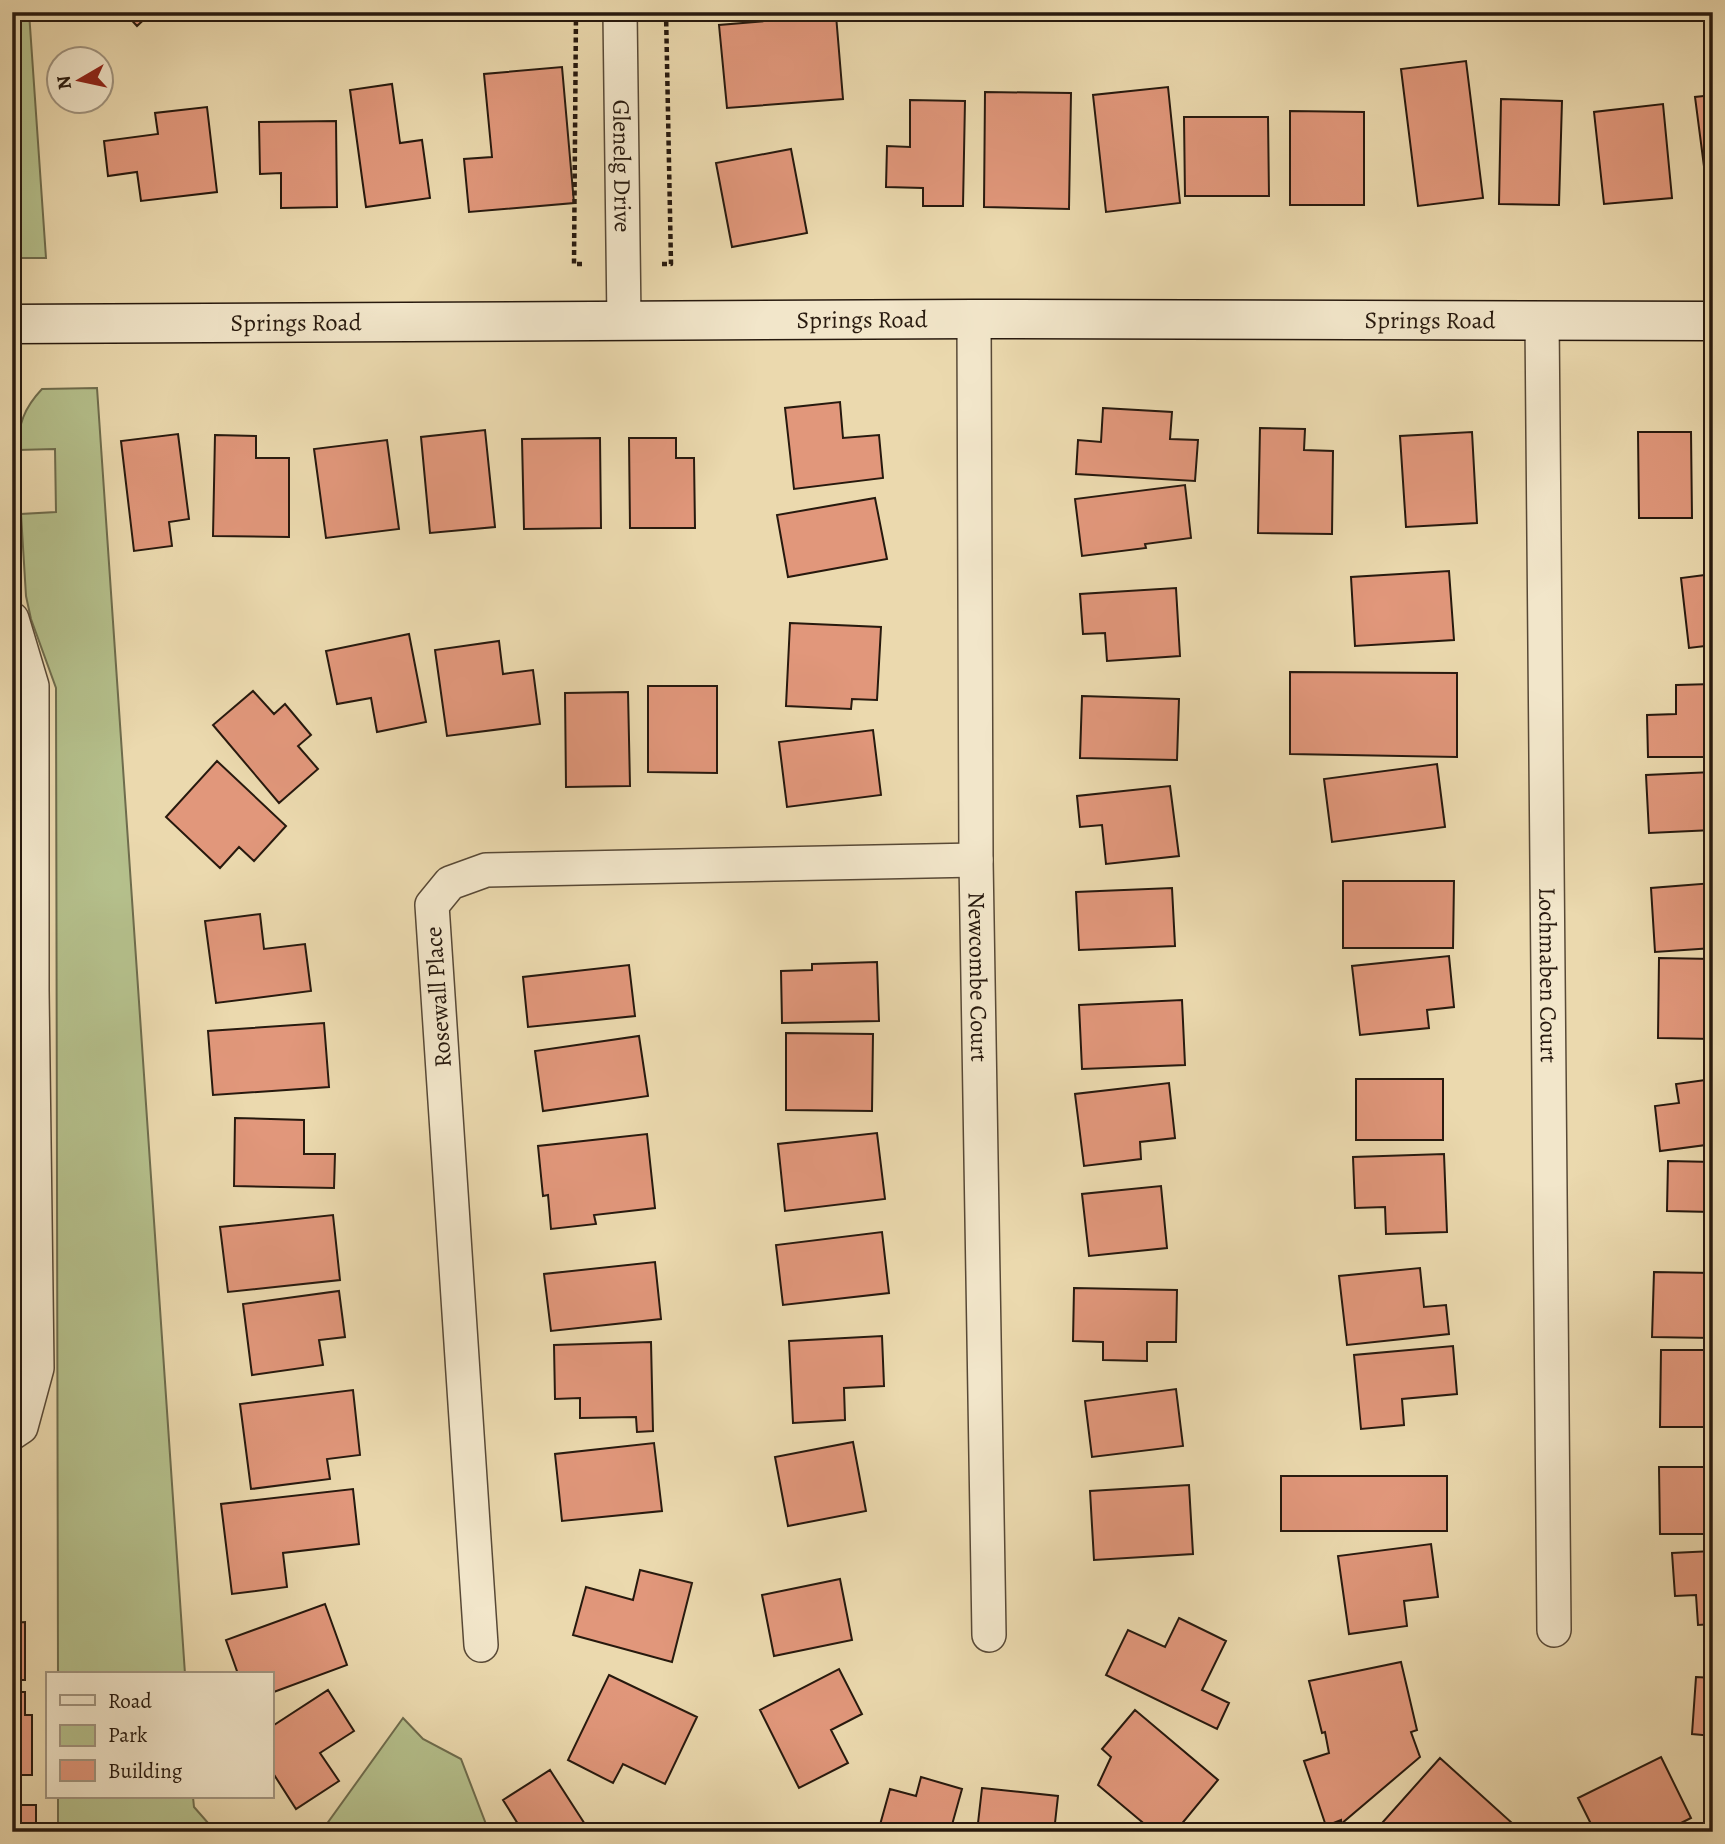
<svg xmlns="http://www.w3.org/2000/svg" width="1725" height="1844" font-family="Alegreya,serif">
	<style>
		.green { fill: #b5c08c; stroke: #6e6c4d; stroke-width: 2 }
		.building { fill: #e1977b; stroke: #27190e; stroke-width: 2 }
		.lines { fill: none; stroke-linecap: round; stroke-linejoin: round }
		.minor-casing { stroke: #584936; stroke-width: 36 }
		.secondary-casing { stroke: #27190e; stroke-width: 41 }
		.path { stroke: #27190e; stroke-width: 4.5; stroke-dasharray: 5 3.5; stroke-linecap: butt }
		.minor { stroke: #f2e6ca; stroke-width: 33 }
		.secondary { stroke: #f2e6ca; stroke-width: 38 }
		.labels { text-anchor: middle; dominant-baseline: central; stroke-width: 5; stroke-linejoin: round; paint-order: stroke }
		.street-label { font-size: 24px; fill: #27190e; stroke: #f2e6ca }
	</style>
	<rect width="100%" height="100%" fill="#ebd9ae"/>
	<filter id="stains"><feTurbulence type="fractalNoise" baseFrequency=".00286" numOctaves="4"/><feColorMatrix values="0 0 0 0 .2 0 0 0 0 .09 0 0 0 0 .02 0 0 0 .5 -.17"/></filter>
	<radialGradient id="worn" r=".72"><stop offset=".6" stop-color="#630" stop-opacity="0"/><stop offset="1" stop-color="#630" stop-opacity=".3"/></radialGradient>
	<!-- green -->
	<path class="green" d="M 12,12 L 29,12 L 46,258 L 12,258 Z
		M 97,388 L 185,1674 L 58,1674 L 56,688 L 31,619 L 26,596 L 21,514 L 56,512 L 55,449 L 18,450 C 18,425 24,408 42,389 Z
		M 403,1718 L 423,1739 L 461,1759 L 489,1832 L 321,1832 Z
		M 58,1797 L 193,1797 L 194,1807 L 216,1832 L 58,1832 Z"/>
	<!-- building -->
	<path class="building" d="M 124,12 L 152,12 L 137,26 Z
		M 836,15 L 843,99 L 727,108 L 719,25 Z
		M 1466,61 L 1483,198 L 1418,206 L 1401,69 Z
		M 562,67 L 574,203 L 469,212 L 464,159 L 492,157 L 484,74 Z
		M 392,84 L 400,143 L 422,140 L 430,198 L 366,207 L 350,90 Z
		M 1168,87 L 1180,203 L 1106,212 L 1093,95 Z
		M 985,92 L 1071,93 L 1069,209 L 984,207 Z
		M 1713,95 L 1713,205 L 1709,205 L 1695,97 Z
		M 1501,99 L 1562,101 L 1559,205 L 1499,204 Z
		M 910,100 L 965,101 L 963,206 L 923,206 L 923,188 L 886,187 L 887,146 L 910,147 Z
		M 1663,104 L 1672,198 L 1604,204 L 1594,112 Z
		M 207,107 L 217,192 L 141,201 L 137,172 L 108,176 L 104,141 L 158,134 L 155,113 Z
		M 1290,111 L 1364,112 L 1364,205 L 1290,205 Z
		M 1184,117 L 1268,117 L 1269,196 L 1185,196 Z
		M 336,121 L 337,207 L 281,208 L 281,173 L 260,174 L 259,122 Z
		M 791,149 L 807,233 L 732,247 L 716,163 Z
		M 840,402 L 843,438 L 879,435 L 883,478 L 794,489 L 785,408 Z
		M 1103,408 L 1172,412 L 1170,439 L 1198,440 L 1195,481 L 1076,474 L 1078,440 L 1101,442 Z
		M 1260,428 L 1305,429 L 1304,450 L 1333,451 L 1332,534 L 1258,533 Z
		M 485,430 L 495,527 L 430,533 L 421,437 Z
		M 1472,432 L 1477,523 L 1406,527 L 1400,436 Z
		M 1638,432 L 1691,432 L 1692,518 L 1639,518 Z
		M 178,434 L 189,519 L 169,522 L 172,546 L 134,551 L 121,441 Z
		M 215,435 L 256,436 L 256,458 L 289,458 L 289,537 L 213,536 Z
		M 600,438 L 601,528 L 524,529 L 522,439 Z
		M 629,438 L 676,438 L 676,458 L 694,458 L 695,528 L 630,528 Z
		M 387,440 L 399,529 L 326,538 L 314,449 Z
		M 1185,485 L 1191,538 L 1145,544 L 1146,548 L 1082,556 L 1075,499 Z
		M 875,498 L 887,559 L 788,577 L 777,515 Z
		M 1449,571 L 1454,640 L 1355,646 L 1351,577 Z
		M 1713,574 L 1713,645 L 1689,648 L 1681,578 Z
		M 1176,588 L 1180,656 L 1107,661 L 1105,633 L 1083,634 L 1080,594 Z
		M 790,623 L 881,627 L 877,700 L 852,699 L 851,709 L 786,706 Z
		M 409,634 L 426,722 L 377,732 L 371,698 L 337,704 L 326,651 Z
		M 499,641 L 503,674 L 533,670 L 540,724 L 447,736 L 435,650 Z
		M 1290,672 L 1457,673 L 1457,757 L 1290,754 Z
		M 1713,684 L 1713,757 L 1648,757 L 1647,715 L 1676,714 L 1676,685 Z
		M 648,686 L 717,686 L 717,773 L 648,772 Z
		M 253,691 L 274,714 L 285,704 L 311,735 L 298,746 L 318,769 L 279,803 L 213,725 Z
		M 628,692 L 630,786 L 566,787 L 565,693 Z
		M 1082,696 L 1179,699 L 1177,760 L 1080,758 Z
		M 873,730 L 881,795 L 787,807 L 779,742 Z
		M 217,761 L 286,826 L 254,861 L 239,847 L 220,868 L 166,817 Z
		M 1437,764 L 1445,827 L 1332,842 L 1324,779 Z
		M 1713,772 L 1713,830 L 1649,833 L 1646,775 Z
		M 1170,786 L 1179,856 L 1106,864 L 1102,825 L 1080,827 L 1077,796 Z
		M 1343,881 L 1454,881 L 1453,948 L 1343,948 Z
		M 1713,883 L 1713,948 L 1655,952 L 1651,888 Z
		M 1172,888 L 1175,946 L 1079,950 L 1076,892 Z
		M 260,914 L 264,949 L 305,944 L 311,991 L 216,1003 L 205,921 Z
		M 1449,956 L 1454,1007 L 1427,1010 L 1429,1028 L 1360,1035 L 1352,966 Z
		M 1659,958 L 1713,959 L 1713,1039 L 1658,1038 Z
		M 877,962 L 879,1021 L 782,1023 L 781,971 L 812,970 L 812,964 Z
		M 629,965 L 635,1016 L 528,1027 L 523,977 Z
		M 1182,1000 L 1185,1065 L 1082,1069 L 1079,1005 Z
		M 324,1023 L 329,1087 L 213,1095 L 208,1031 Z
		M 786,1033 L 873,1034 L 872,1111 L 786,1110 Z
		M 639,1036 L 648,1096 L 543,1111 L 535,1051 Z
		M 1356,1079 L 1443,1079 L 1443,1140 L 1356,1140 Z
		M 1713,1079 L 1713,1144 L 1660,1151 L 1655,1106 L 1679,1103 L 1676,1084 Z
		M 1169,1083 L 1175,1138 L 1140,1142 L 1141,1159 L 1084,1166 L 1075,1094 Z
		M 235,1118 L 304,1120 L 304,1154 L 335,1154 L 334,1188 L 234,1186 Z
		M 877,1133 L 885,1199 L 785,1211 L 778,1144 Z
		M 647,1134 L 655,1208 L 594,1215 L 596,1224 L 551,1229 L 548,1195 L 543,1196 L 538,1146 Z
		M 1444,1154 L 1447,1232 L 1386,1234 L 1385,1207 L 1355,1208 L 1353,1157 Z
		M 1668,1161 L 1713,1162 L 1713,1237 L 1712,1212 L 1667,1211 Z
		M 1161,1186 L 1167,1248 L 1089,1256 L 1082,1194 Z
		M 333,1215 L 340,1280 L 228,1292 L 220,1227 Z
		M 882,1232 L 889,1293 L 783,1305 L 776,1245 Z
		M 655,1262 L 661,1319 L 551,1331 L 544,1274 Z
		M 1420,1268 L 1424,1307 L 1446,1305 L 1449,1334 L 1347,1345 L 1339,1276 Z
		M 1654,1272 L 1713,1273 L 1713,1338 L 1652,1337 Z
		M 1074,1288 L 1177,1290 L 1176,1342 L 1147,1342 L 1147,1361 L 1103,1360 L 1103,1342 L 1073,1341 Z
		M 339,1291 L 345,1337 L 319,1340 L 323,1365 L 252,1375 L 243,1304 Z
		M 882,1336 L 884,1386 L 844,1388 L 845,1420 L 793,1423 L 789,1341 Z
		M 651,1342 L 653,1431 L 637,1432 L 636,1417 L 580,1418 L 580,1398 L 555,1399 L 554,1345 Z
		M 1453,1346 L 1457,1394 L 1402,1399 L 1404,1425 L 1361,1429 L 1354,1355 Z
		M 1661,1350 L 1713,1350 L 1713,1427 L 1660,1427 Z
		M 1176,1389 L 1183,1446 L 1092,1457 L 1085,1401 Z
		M 353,1390 L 360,1455 L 327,1459 L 330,1479 L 251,1489 L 240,1404 Z
		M 853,1442 L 866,1511 L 788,1526 L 775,1457 Z
		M 654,1443 L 662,1511 L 562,1521 L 555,1454 Z
		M 1659,1467 L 1713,1467 L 1713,1534 L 1660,1534 Z
		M 1281,1476 L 1447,1476 L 1447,1531 L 1281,1531 Z
		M 1189,1485 L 1193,1554 L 1094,1560 L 1090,1491 Z
		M 353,1489 L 359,1544 L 283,1553 L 287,1587 L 232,1594 L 221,1504 Z
		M 12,1504 L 16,1504 L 17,1584 L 12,1584 Z
		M 1431,1544 L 1438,1597 L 1404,1601 L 1407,1626 L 1349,1634 L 1338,1556 Z
		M 1713,1551 L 1713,1624 L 1698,1625 L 1696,1595 L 1675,1596 L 1672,1553 Z
		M 640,1570 L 692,1583 L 672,1662 L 573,1635 L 586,1587 L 633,1600 Z
		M 840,1579 L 852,1640 L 774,1656 L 762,1595 Z
		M 325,1604 L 347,1665 L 271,1693 L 271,1674 L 238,1674 L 226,1640 Z
		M 1179,1618 L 1226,1641 L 1202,1690 L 1229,1703 L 1217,1729 L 1106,1675 L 1128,1630 L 1165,1647 Z
		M 25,1622 L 25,1680 L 12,1680 L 12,1623 Z
		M 1401,1662 L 1417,1730 L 1411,1732 L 1420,1757 L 1341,1824 L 1341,1820 L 1326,1826 L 1304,1761 L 1329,1753 L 1325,1732 L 1322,1733 L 1309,1681 Z
		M 839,1669 L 862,1714 L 831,1730 L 848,1763 L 799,1788 L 760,1710 Z
		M 609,1675 L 697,1717 L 665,1784 L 623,1764 L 613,1783 L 568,1760 Z
		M 1696,1677 L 1713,1678 L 1713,1736 L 1692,1734 Z
		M 328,1690 L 354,1731 L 320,1753 L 339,1781 L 296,1809 L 271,1770 L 271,1727 Z
		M 12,1692 L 25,1692 L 25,1715 L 32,1715 L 32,1775 L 12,1775 Z
		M 1135,1710 L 1218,1780 L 1175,1832 L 1154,1832 L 1098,1785 L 1111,1757 L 1102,1749 Z
		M 1661,1757 L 1691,1818 L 1663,1832 L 1595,1832 L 1578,1798 Z
		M 1440,1758 L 1512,1823 L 1504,1832 L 1374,1832 Z
		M 550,1770 L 590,1832 L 523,1832 L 503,1800 Z
		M 921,1777 L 962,1789 L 950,1832 L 878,1832 L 890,1789 L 916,1796 Z
		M 982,1788 L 1058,1796 L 1054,1832 L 977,1832 Z
		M 12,1805 L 36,1805 L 36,1832 L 12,1832 Z"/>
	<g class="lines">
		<defs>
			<g id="minor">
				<path id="s1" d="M 620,12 L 624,321"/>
				<path id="s2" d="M 974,319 L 976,860 L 989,1635"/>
				<path id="s3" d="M 1542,319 L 1554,1630"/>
				<path d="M 12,619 L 32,686 L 32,990 L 37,1368 L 21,1427 L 12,1433"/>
				<path d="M 481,1645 L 432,905 L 450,883 L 486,870 L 976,860"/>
			</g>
			<g id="secondary">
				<path id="s4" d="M 12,324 L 974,319 L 1713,321"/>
			</g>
		</defs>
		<!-- minor casing -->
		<use href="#minor" class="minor-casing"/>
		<!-- secondary casing -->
		<use href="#secondary" class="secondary-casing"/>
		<!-- path -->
		<path class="path" d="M 576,12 L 574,264 L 584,264
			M 662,264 L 671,264 L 666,12"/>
		<!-- minor -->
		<use href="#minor" class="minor"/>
		<!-- secondary -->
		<use href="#secondary" class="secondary"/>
	</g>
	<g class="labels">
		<!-- street labels -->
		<g class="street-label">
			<text stroke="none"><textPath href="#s1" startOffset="154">Glenelg Drive</textPath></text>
			<text stroke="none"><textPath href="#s4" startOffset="1418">Springs Road</textPath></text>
			<text stroke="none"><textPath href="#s4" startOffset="850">Springs Road</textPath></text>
			<text stroke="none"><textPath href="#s4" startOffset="284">Springs Road</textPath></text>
			<text stroke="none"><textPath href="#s3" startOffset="656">Lochmaben Court</textPath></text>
			<text stroke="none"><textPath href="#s2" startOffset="658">Newcombe Court</textPath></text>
			<text transform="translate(438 997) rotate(-94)">Rosewall Place</text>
		</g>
	</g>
	<!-- margin -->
	<rect width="1725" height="1844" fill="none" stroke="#ebd9ae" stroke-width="42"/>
	<rect x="14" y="14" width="1697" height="1816" fill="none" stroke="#27190e" stroke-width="3.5"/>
	<rect x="21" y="21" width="1683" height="1802" fill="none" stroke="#27190e" stroke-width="2"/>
	<!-- legend -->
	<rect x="46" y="1672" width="228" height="126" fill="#f2e6ca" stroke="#a1947f" stroke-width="2"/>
	<rect x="60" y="1695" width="35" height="10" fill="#f2e6ca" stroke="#a1947f" stroke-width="2"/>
	<text x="108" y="1708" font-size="21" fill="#27190e">Road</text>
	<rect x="60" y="1725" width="35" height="21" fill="#b5c08c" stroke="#a1947f" stroke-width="2"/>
	<text x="108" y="1742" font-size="21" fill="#27190e">Park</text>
	<rect x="60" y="1760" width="35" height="21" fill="#e1977b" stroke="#a1947f" stroke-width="2"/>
	<text x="108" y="1778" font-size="21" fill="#27190e">Building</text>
	<!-- north arrow -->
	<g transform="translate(80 80) rotate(261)"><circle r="33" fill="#f2e6ca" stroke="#a1947f" stroke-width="2"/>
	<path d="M0-5L12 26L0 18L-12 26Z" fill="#8f2418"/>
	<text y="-10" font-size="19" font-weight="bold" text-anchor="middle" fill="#27190e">N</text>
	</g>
	<rect width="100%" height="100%" filter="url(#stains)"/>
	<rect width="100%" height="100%" fill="url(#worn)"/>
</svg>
